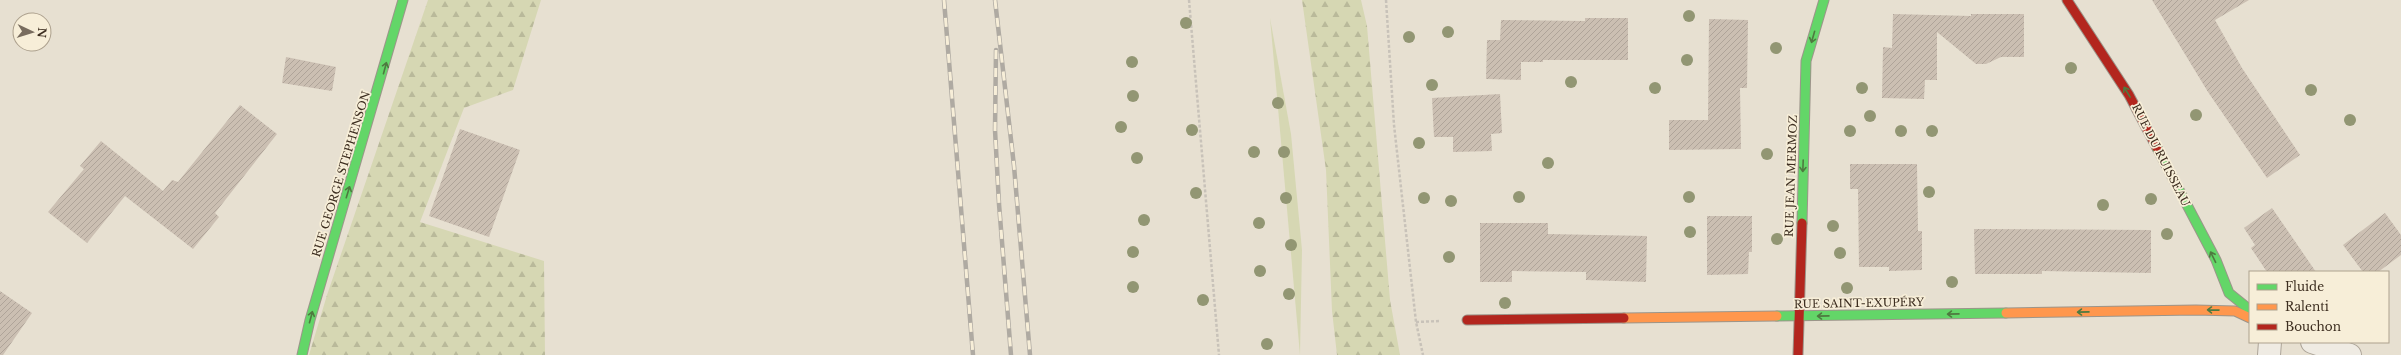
<svg xmlns="http://www.w3.org/2000/svg" width="2401" height="355" font-family="'Libre Baskerville',serif">
	<style>
		.grass { fill: #d6d7b3 }
		.forest { fill: url(#forest-firs) }
		.building { fill: url(#building-hatch) }
		.lines { fill: none; stroke-linecap: round; stroke-linejoin: round }
		.street-casing { stroke: #ada599; stroke-width: 24 }
		.fast-casing { stroke: #9c958a; stroke-width: 11 }
		.slow-casing { stroke: #9c958a; stroke-width: 11 }
		.jam-casing { stroke: #9c958a; stroke-width: 11 }
		.path { stroke: #c8c2b9; stroke-width: 2.5; stroke-dasharray: 3 2; stroke-linecap: butt }
		.street { stroke: #efebe3; stroke-width: 22 }
		.fast { stroke: #63d668; stroke-width: 9 }
		.slow { stroke: #ff974d; stroke-width: 9 }
		.jam { stroke: #b3261e; stroke-width: 9 }
		.rail-casing { stroke: #afaaa2; stroke-width: 4.5 }
		.rail { stroke: #f7eed8; stroke-width: 3; stroke-dasharray: 9; stroke-linecap: butt }
		.tree { fill: #929673 }
		.oneway { stroke: #4e7a40 }
		.labels { text-anchor: middle; dominant-baseline: central; stroke-width: 3.5; stroke-linejoin: round; paint-order: stroke }
		.street-label { font-size: 11px; fill: #3d2e20; stroke: #f7eed8 }
	</style>
	<defs>
		<pattern id="forest-firs" width="22" height="20" patternUnits="userSpaceOnUse"><rect width="22" height="20" fill="#d6d7b3"/><path d="M5 1l3.5 6h-7zM16 11l3.5 6h-7z" fill="#b9b99a"/></pattern>
		<pattern id="building-hatch" width="6" height="6" patternUnits="userSpaceOnUse"><rect width="6" height="6" fill="#cbbfb2"/><path d="M-1 1l2-2M0 6l6-6M5 7l2-2" fill="none" stroke="#afa499"/></pattern>
	</defs>
	<rect width="100%" height="100%" fill="#e7e0d1"/>
	<!-- grass -->
	<path class="grass" d="M 1270,18 L 1291,134 L 1302,250 L 1300,355 Z"/>
	<!-- forest -->
	<path class="forest" d="M 428,0 L 541,0 L 513,90 L 464,108 L 420,222 L 544,261 L 545,355 L 309,355 L 327,295 Z
		M 1302,0 L 1361,0 L 1367,26 L 1390,300 L 1400,355 L 1337,355 L 1332,311 L 1326,170 Z"/>
	<!-- building -->
	<path class="building" d="M 2152,0 L 2249,0 L 2215,20 L 2242,68 L 2300,155 L 2267,178 L 2208,92 Z
		M 1893,14 L 1971,16 L 1971,14 L 2024,14 L 2024,57 L 2001,57 L 1986,64 L 1976,64 L 1937,32 L 1937,80 L 1925,80 L 1924,99 L 1882,98 L 1883,47 L 1892,48 Z
		M 1585,18 L 1628,18 L 1628,60 L 1543,60 L 1543,62 L 1521,62 L 1521,80 L 1486,79 L 1487,40 L 1500,40 L 1501,20 L 1585,21 Z
		M 1709,19 L 1748,20 L 1747,88 L 1740,88 L 1741,149 L 1669,150 L 1669,120 L 1708,120 Z
		M 286,57 L 336,67 L 332,91 L 282,83 Z
		M 1500,94 L 1502,133 L 1491,134 L 1492,151 L 1453,152 L 1453,137 L 1434,137 L 1432,98 Z
		M 240,105 L 277,134 L 215,213 L 219,217 L 193,249 L 125,196 L 87,243 L 48,212 L 84,169 L 80,166 L 101,141 L 163,191 L 172,180 L 178,182 Z
		M 460,129 L 520,150 L 489,237 L 429,216 Z
		M 1850,164 L 1917,164 L 1918,231 L 1922,231 L 1922,270 L 1889,271 L 1889,267 L 1859,267 L 1858,189 L 1850,189 Z
		M 2272,208 L 2316,272 L 2267,272 L 2251,248 L 2255,245 L 2244,228 Z
		M 2385,213 L 2401,235 L 2401,255 L 2378,272 L 2363,272 L 2343,245 Z
		M 1707,216 L 1752,216 L 1752,252 L 1749,252 L 1748,274 L 1707,275 Z
		M 1480,223 L 1548,223 L 1548,234 L 1647,236 L 1646,282 L 1586,280 L 1586,272 L 1512,271 L 1512,282 L 1480,282 Z
		M 1974,229 L 2151,230 L 2151,273 L 2042,271 L 2042,274 L 1975,274 Z
		M 0,291 L 32,313 L 3,355 L 0,355 Z"/>
	<g class="lines">
		<defs>
			<path id="street" d="M 2312,342 L 2350,355
				M 2269,355 L 2270,342"/>
			<path id="fast" d="M 2157,148 L 2216,260 L 2229,293 L 2250,310
				M 1802,223 L 1806,61 L 1824,0
				M 1777,316 L 2006,313
				M 302,355 L 310,320 L 403,0"/>
			<path id="slow" d="M 2006,313 L 2196,310 L 2235,311 L 2250,318
				M 1624,318 L 1777,316"/>
			<path id="jam" d="M 2067,0 L 2129,95 L 2157,148
				M 1467,320 L 1624,318
				M 1798,355 L 1802,223"/>
		</defs>
		<!-- street casing -->
		<use href="#street" class="street-casing"/>
		<!-- fast casing -->
		<use href="#fast" class="fast-casing"/>
		<!-- slow casing -->
		<use href="#slow" class="slow-casing"/>
		<!-- jam casing -->
		<use href="#jam" class="jam-casing"/>
		<!-- path -->
		<path class="path" d="M 1189,0 L 1219,355
			M 1386,0 L 1394,125 L 1416,322 L 1423,355
			M 1416,322 L 1440,321"/>
		<!-- street -->
		<use href="#street" class="street"/>
		<!-- fast -->
		<use href="#fast" class="fast"/>
		<!-- slow -->
		<use href="#slow" class="slow"/>
		<!-- jam -->
		<use href="#jam" class="jam"/>
		<defs>
			<path id="rail" d="M 944,0 L 973,355
				M 995,0 L 1014,166 L 1030,355
				M 996,50 L 995,130 L 999,204 L 1011,355"/>
		</defs>
		<!-- rail casing -->
		<use href="#rail" class="rail-casing"/>
		<!-- rail -->
		<use href="#rail" class="rail"/>
	</g>
	<!-- trees -->
	<g class="tree">
		<circle cx="1689" cy="16" r="6"/>
		<circle cx="1186" cy="23" r="6"/>
		<circle cx="1448" cy="32" r="6"/>
		<circle cx="1409" cy="37" r="6"/>
		<circle cx="1776" cy="48" r="6"/>
		<circle cx="1687" cy="60" r="6"/>
		<circle cx="1132" cy="62" r="6"/>
		<circle cx="2071" cy="68" r="6"/>
		<circle cx="1571" cy="82" r="6"/>
		<circle cx="1432" cy="85" r="6"/>
		<circle cx="1655" cy="88" r="6"/>
		<circle cx="1862" cy="88" r="6"/>
		<circle cx="2311" cy="90" r="6"/>
		<circle cx="1133" cy="96" r="6"/>
		<circle cx="1278" cy="103" r="6"/>
		<circle cx="2196" cy="115" r="6"/>
		<circle cx="1870" cy="116" r="6"/>
		<circle cx="2350" cy="120" r="6"/>
		<circle cx="1121" cy="127" r="6"/>
		<circle cx="1192" cy="130" r="6"/>
		<circle cx="1850" cy="131" r="6"/>
		<circle cx="1901" cy="131" r="6"/>
		<circle cx="1932" cy="131" r="6"/>
		<circle cx="1419" cy="143" r="6"/>
		<circle cx="1254" cy="152" r="6"/>
		<circle cx="1284" cy="152" r="6"/>
		<circle cx="1767" cy="154" r="6"/>
		<circle cx="1137" cy="158" r="6"/>
		<circle cx="1548" cy="163" r="6"/>
		<circle cx="1929" cy="192" r="6"/>
		<circle cx="1196" cy="193" r="6"/>
		<circle cx="1519" cy="197" r="6"/>
		<circle cx="1689" cy="197" r="6"/>
		<circle cx="1286" cy="198" r="6"/>
		<circle cx="1424" cy="198" r="6"/>
		<circle cx="2151" cy="199" r="6"/>
		<circle cx="1451" cy="201" r="6"/>
		<circle cx="2103" cy="205" r="6"/>
		<circle cx="1144" cy="220" r="6"/>
		<circle cx="1259" cy="223" r="6"/>
		<circle cx="1833" cy="226" r="6"/>
		<circle cx="1690" cy="232" r="6"/>
		<circle cx="2167" cy="234" r="6"/>
		<circle cx="1777" cy="239" r="6"/>
		<circle cx="1291" cy="245" r="6"/>
		<circle cx="1133" cy="252" r="6"/>
		<circle cx="1840" cy="253" r="6"/>
		<circle cx="1449" cy="257" r="6"/>
		<circle cx="1260" cy="271" r="6"/>
		<circle cx="1952" cy="282" r="6"/>
		<circle cx="1133" cy="287" r="6"/>
		<circle cx="1847" cy="288" r="6"/>
		<circle cx="1289" cy="294" r="6"/>
		<circle cx="1203" cy="300" r="6"/>
		<circle cx="1505" cy="303" r="6"/>
		<circle cx="1267" cy="344" r="6"/>
	</g>
	<!-- one-way arrows -->
	<defs><path id="oneway-shaft" d="M-6 0H5M1.5-3L5.5 0L1.5 3" fill="none" stroke-width="1.6" stroke-linecap="round" stroke-linejoin="round"/></defs>
	<g class="oneway">
		<use href="#oneway-shaft" transform="translate(1813 37) rotate(106)"/>
		<use href="#oneway-shaft" transform="translate(385 68) rotate(-75)"/>
		<use href="#oneway-shaft" transform="translate(2127 92) rotate(-122)"/>
		<use href="#oneway-shaft" transform="translate(1803 166) rotate(92)"/>
		<use href="#oneway-shaft" transform="translate(348 192) rotate(-73)"/>
		<use href="#oneway-shaft" transform="translate(2213 257) rotate(-116)"/>
		<use href="#oneway-shaft" transform="translate(2213 310) rotate(-179)"/>
		<use href="#oneway-shaft" transform="translate(2083 312) rotate(179)"/>
		<use href="#oneway-shaft" transform="translate(1953 314) rotate(179)"/>
		<use href="#oneway-shaft" transform="translate(1823 316) rotate(179)"/>
		<use href="#oneway-shaft" transform="translate(311 317) rotate(-75)"/>
	</g>
	<g class="labels">
		<!-- street labels -->
		<g class="street-label">
			<text transform="translate(2161 155) rotate(63)">RUE DU RUISSEAU</text>
			<text transform="translate(341 174) rotate(-73)">RUE GEORGE STEPHENSON</text>
			<text transform="translate(1791 176) rotate(-88)">RUE JEAN MERMOZ</text>
			<text transform="translate(1859 303) rotate(-1)">RUE SAINT-EXUPÉRY</text>
		</g>
	</g>
	<!-- legend -->
	<rect x="2249" y="271" width="140" height="72" fill="#f7eed8" stroke="#ada18e"/>
	<rect x="2257" y="284" width="20" height="6" fill="#63d668" stroke="#ada18e"/>
	<text x="2285" y="291" font-size="12" fill="#3d2e20">Fluide</text>
	<rect x="2257" y="304" width="20" height="6" fill="#ff974d" stroke="#ada18e"/>
	<text x="2285" y="311" font-size="12" fill="#3d2e20">Ralenti</text>
	<rect x="2257" y="324" width="20" height="6" fill="#b3261e" stroke="#ada18e"/>
	<text x="2285" y="331" font-size="12" fill="#3d2e20">Bouchon</text>
	<!-- north arrow -->
	<g transform="translate(32 32) rotate(94)"><circle r="19" fill="#f7eed8" stroke="#ada18e"/>
	<path d="M0-3L7 15L0 10L-7 15Z" fill="#786c5e"/>
	<text y="-6" font-size="11" font-weight="bold" text-anchor="middle" fill="#3d2e20">N</text>
	</g>
</svg>
